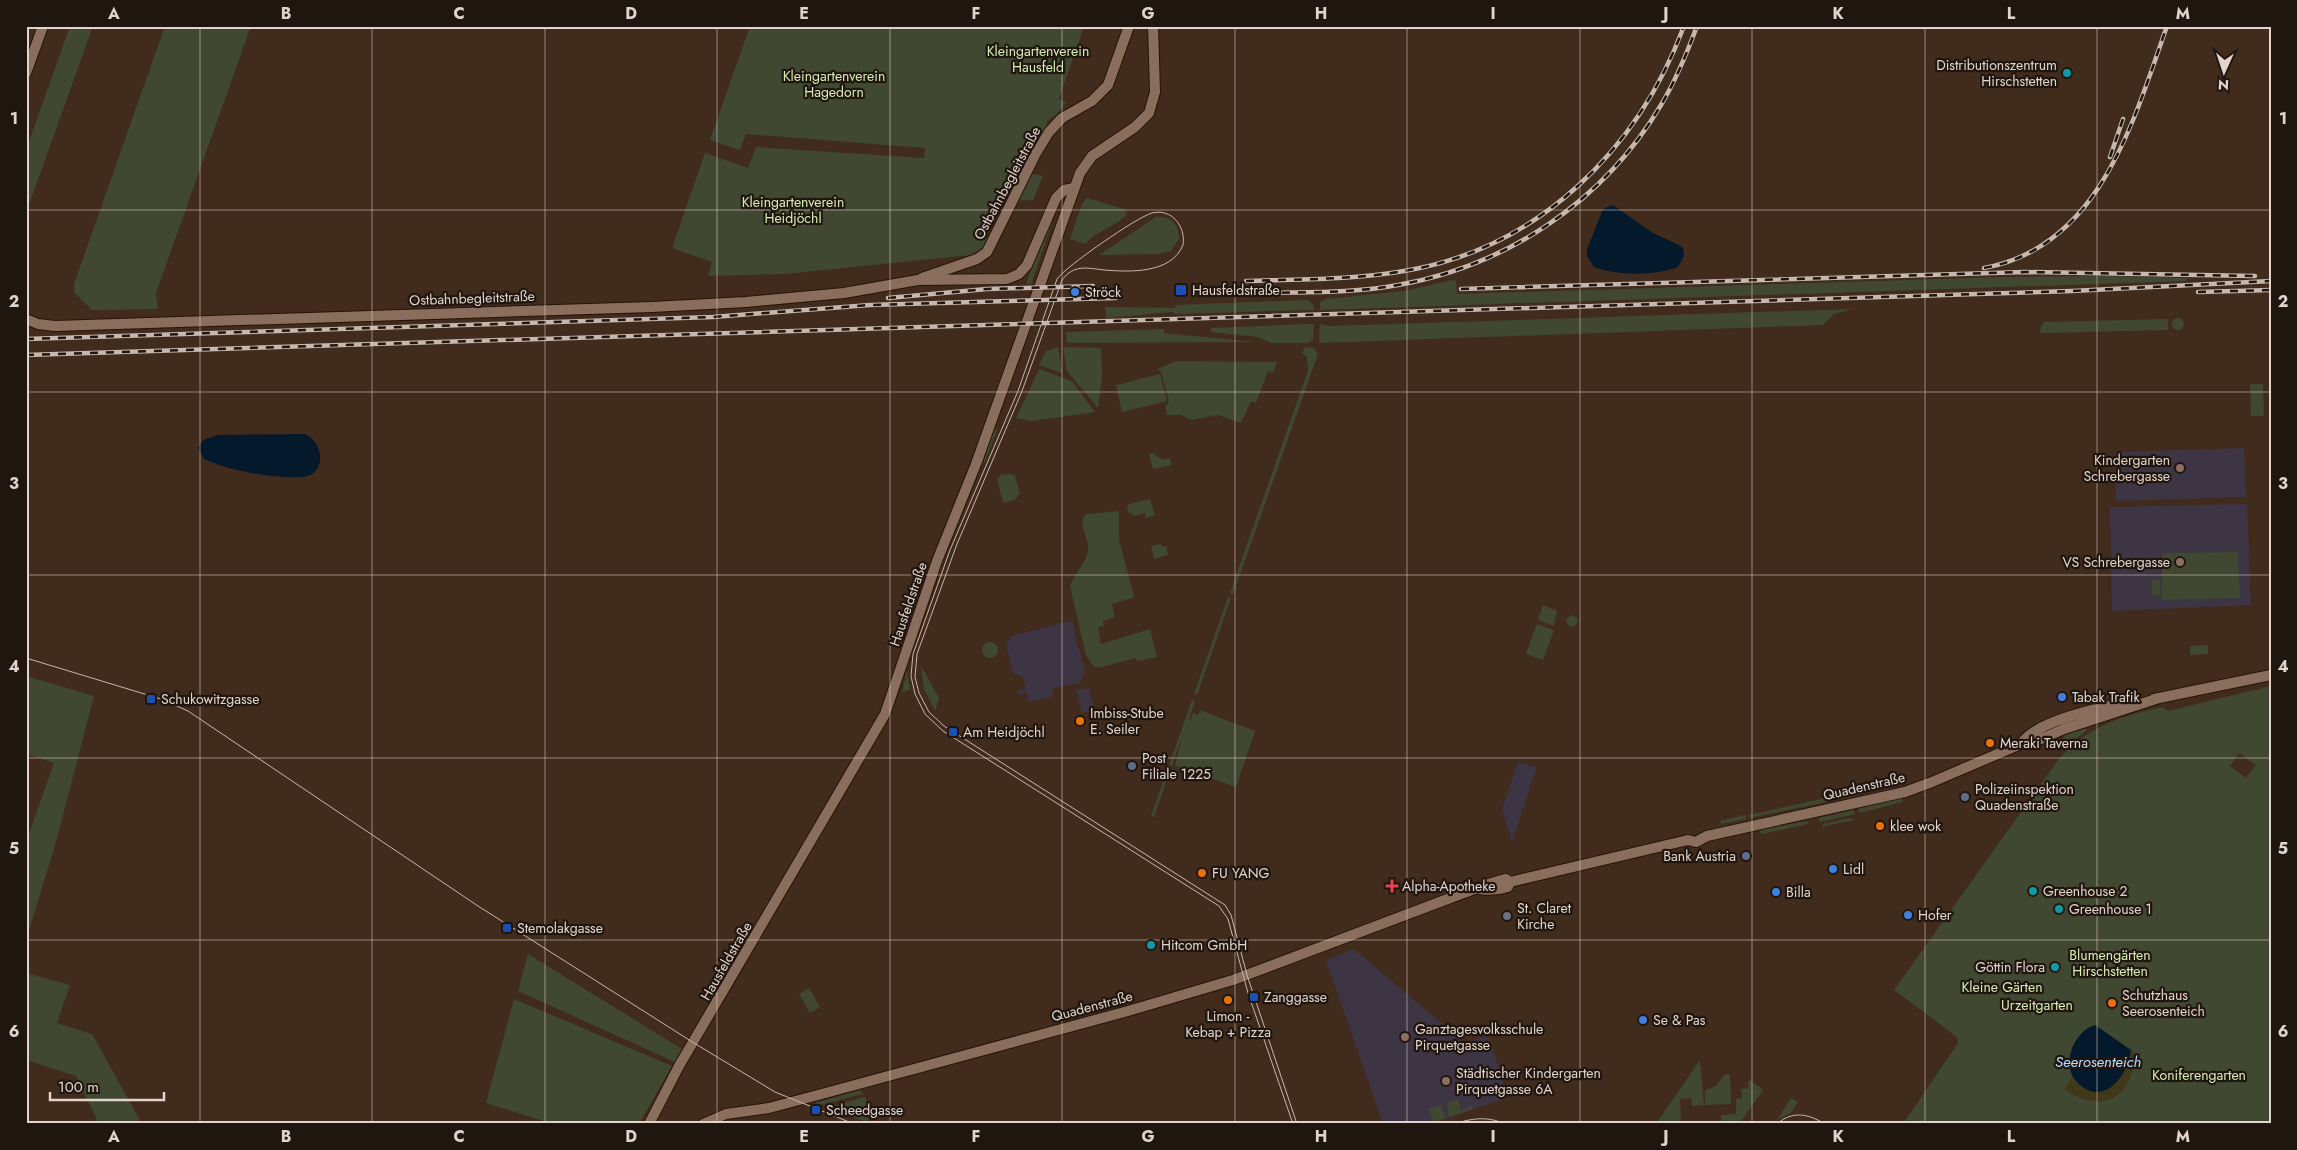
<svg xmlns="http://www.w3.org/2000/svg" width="2297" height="1150" font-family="Jost,sans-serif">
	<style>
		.education { fill: #3d3444 }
		.green { fill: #404832; fill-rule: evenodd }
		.sand { fill: #403818 }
		.water { fill: #05192d }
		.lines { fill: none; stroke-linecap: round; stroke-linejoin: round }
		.secondary-casing { stroke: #271305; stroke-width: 12 }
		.secondary { stroke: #896e5e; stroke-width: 10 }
		.tram { stroke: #c7b7ad; stroke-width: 1 }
		.rail-casing { stroke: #c7b7ad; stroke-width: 4.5 }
		.rail { stroke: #201610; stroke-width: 2.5; stroke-dasharray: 8; stroke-linecap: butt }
		.grid { fill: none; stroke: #e3d4cb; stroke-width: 1; stroke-opacity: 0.55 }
		.culture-dot { fill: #0f9aa8; stroke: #201610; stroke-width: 2 }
		.transit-dot { fill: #1a4fb4; stroke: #201610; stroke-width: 2 }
		.shop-dot { fill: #3f7fe0; stroke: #201610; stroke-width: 2 }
		.education-dot { fill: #8d6e63; stroke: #201610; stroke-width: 2 }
		.food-dot { fill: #e8710a; stroke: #201610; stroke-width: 2 }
		.service-dot { fill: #5c6f8a; stroke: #201610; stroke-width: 2 }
		.health-dot { fill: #e0444e; stroke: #201610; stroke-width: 2 }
		.worship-dot { fill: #6b7280; stroke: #201610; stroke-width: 2 }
		.labels { text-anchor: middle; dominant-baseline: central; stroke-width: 4.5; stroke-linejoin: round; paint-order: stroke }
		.park-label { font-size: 14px; fill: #d7edb4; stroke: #201610 }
		.poi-label { font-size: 14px; fill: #e3d4cb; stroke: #201610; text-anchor: start }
		.street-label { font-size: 14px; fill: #e3d4cb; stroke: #201610 }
		.water-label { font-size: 15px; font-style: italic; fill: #b8daff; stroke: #201610 }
		.neatline { fill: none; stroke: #e3d4cb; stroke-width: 2 }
		.grid-label { font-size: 16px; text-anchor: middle; font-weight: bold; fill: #e3d4cb }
	</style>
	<rect width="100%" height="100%" fill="#412b1c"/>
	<!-- education -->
	<path class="education" d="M 2244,448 L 2246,497 L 2116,501 L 2115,452 Z
		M 2247,504 L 2251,605 L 2112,611 L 2110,507 Z
		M 1070,621 L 1073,623 L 1077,646 L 1078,646 L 1085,671 L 1080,683 L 1053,688 L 1052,697 L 1029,702 L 1026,692 L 1019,695 L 1017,691 L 1026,688 L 1023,677 L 1013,673 L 1006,644 L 1011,636 Z
		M 1089,688 L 1094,710 L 1082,713 L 1076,690 Z
		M 1518,762 L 1537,767 L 1512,843 L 1502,809 Z
		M 1354,949 L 1465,1043 L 1484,1036 L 1489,1038 L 1506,1090 L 1501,1100 L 1431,1124 L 1383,1124 L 1326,960 Z"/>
	<!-- green -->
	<path class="green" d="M 70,26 L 93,26 L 26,213 L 26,150 Z
		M 165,26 L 251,26 L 156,293 L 158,309 L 92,310 L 74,292 L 74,284 Z
		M 750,26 L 1084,26 L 1059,99 L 1066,102 L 1057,114 L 1047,121 L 1046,127 L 1023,172 L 1043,176 L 1033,200 L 988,202 L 990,225 L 986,225 L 987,246 L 971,255 L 785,274 L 708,276 L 712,262 L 672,248 L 705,153 L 748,168 L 756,147 L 924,158 L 925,148 L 746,134 L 740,150 L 710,140 Z
		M 1087,198 L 1124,209 L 1127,213 C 1120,225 1095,231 1085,244 L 1070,239 L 1082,204 Z
		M 1056,201 L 1059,203 L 1031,284 L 1026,284 Z
		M 1156,217 C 1170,215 1180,225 1179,239 L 1171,251 L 1158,254 L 1099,255 Z
		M 2112,276 L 2187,278 L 2187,281 L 1320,310 L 1320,303 L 1325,299 L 1404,291 L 1453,280 L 1456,281 L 1457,294 L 2003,277 Z
		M 1307,300 L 1313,304 L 1314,310 L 1175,314 L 1172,312 L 1106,318 L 1105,307 L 1175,308 L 1175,305 Z
		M 1853,309 L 1834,314 L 1823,325 L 1319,343 L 1320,324 L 1330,326 Z
		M2172 324a6 6 0 1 1 12 0a6 6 0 1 1-12 0Z
		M 2168,319 L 2168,330 L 2041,333 L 2040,330 L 2043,322 Z
		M 1307,324 L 1314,324 L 1313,339 L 1309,343 L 1271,343 L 1258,337 L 1211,332 L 1211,328 Z
		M 1164,329 L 1164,333 L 1255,342 L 1072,343 L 1067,343 L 1066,332 Z
		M 1058,347 L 1062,371 L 1062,373 L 1039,365 L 1046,351 Z
		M 1063,347 L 1101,348 L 1102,377 L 1098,408 L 1067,371 Z
		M 1305,347 L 1314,348 L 1318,354 L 1233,594 L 1230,593 L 1308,371 L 1307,357 L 1302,353 Z
		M 1177,361 L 1277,362 L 1273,373 L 1268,371 L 1256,403 L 1251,401 L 1241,423 L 1218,415 L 1191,420 L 1181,415 L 1167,415 L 1165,408 L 1169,401 L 1161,372 L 1157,369 Z
		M 1039,369 L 1072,381 L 1095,412 L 1032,421 L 1016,418 Z
		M 1160,374 L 1167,401 L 1122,412 L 1116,385 Z
		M 2250,384 L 2263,384 L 2264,416 L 2251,416 Z
		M 998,428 L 985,462 L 983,463 L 994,430 Z
		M 1153,453 L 1163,460 L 1170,458 L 1172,465 L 1153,469 L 1149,454 Z
		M 1010,474 L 1015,476 L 1020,493 L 1015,500 L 1003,503 L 997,479 L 1001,475 Z
		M 1150,499 L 1155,515 L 1146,518 L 1145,513 L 1133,516 L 1132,513 L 1128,512 L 1127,507 L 1129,504 Z
		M 1119,511 L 1119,540 L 1134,596 L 1132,598 L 1112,604 L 1115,617 L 1103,621 L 1104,626 L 1098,627 L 1101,644 L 1150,629 L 1157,657 L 1137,661 L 1136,658 L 1098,668 L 1093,666 L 1086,655 L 1070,586 C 1074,574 1086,563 1088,551 C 1090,539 1076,523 1086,514 Z
		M 1161,544 L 1162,547 L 1166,546 L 1168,555 L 1154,559 L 1151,546 Z
		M 2238,552 L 2240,598 L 2162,600 L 2162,553 Z
		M 2152,580 L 2160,580 L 2161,595 L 2152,595 Z
		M 1228,597 L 1231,598 L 1197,695 L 1194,694 Z
		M 1543,605 L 1557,611 L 1554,626 L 1538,620 Z
		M1566.5 621a5.5 5.5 0 1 1 11 0a5.5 5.5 0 1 1-11 0Z
		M 1537,624 L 1554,630 L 1543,660 L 1526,654 Z
		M982 650a8 8 0 1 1 16 0a8 8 0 1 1-16 0Z
		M 2208,645 L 2208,654 L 2190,655 L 2190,646 Z
		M 921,666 L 939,698 L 935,711 L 924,689 Z
		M 907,670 L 910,689 L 902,693 Z
		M 26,676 L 94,696 L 56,842 L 26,940 L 26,842 L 54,763 L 26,754 Z
		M 2271,686 L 2271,1124 L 1903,1124 L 1958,1043 L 1957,1037 L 1894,990 L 2058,760 C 2090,725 2119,717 2163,707 L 2168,711 ZM 2239,753 L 2256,765 L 2246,778 L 2230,766 Z
		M 1192,700 L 1195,701 L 1189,719 L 1191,720 L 1193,713 L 1198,715 L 1200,710 L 1255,731 L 1236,787 L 1175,766 L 1182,737 L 1154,817 L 1151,816 Z
		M 2085,727 L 2087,730 L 2065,748 L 2061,747 C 2061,732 2073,732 2085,727 Z
		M 1903,779 L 1904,783 L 1854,796 L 1853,792 Z
		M 1849,793 L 1850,797 L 1749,818 L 1749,815 Z
		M 1902,798 L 1903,802 L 1859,813 L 1858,809 Z
		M 1854,810 L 1855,814 L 1820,822 L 1819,818 Z
		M 1745,815 L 1746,819 L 1721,824 L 1720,821 Z
		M 1850,818 L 1855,820 L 1824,826 L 1823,831 L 1823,824 Z
		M 1807,821 L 1808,824 L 1761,834 L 1760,830 Z
		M 528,954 L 682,1049 L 675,1062 L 518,991 Z
		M 26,973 L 70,985 L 57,1023 L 92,1034 L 142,1124 L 96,1124 L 97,1120 L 76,1076 L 26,1060 Z
		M 809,988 L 820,1007 L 810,1013 L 799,994 Z
		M 514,999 L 672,1066 L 639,1124 L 553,1124 L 486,1103 Z
		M 1700,1060 L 1704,1105 L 1692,1106 L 1691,1098 L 1680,1099 L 1681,1124 L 1656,1124 Z
		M 1725,1074 L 1730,1075 L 1731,1104 L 1705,1105 L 1705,1090 L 1716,1086 Z
		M 1749,1079 L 1763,1090 L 1739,1124 L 1726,1124 L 1721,1120 L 1721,1115 L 1736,1114 L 1736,1099 L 1742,1098 L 1741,1089 L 1748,1088 Z
		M 861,1090 L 862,1094 L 821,1105 L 814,1103 Z
		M 865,1097 L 870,1115 L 867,1122 L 839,1112 L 837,1105 Z
		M 1791,1098 L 1798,1102 L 1792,1112 L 1777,1120 Z
		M 1458,1099 L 1461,1110 L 1472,1106 L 1473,1109 L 1449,1117 L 1447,1103 Z
		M 1440,1105 L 1446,1118 L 1433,1123 L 1429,1109 Z"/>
	<!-- sand -->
	<path class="sand" d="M 2131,1050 L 2134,1052 C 2135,1099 2101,1115 2064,1089 L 2073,1076 C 2079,1088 2093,1093 2106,1090 L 2128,1067 Z"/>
	<!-- water -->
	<path class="water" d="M 1613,205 L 1653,233 L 1679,245 L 1683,248 L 1684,256 L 1678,267 C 1654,276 1618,276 1594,267 L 1587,256 L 1587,249 L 1603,209 Z
		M 305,434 C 324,442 327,475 303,477 C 274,479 230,471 204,459 L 198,448 L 203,440 L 218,435 Z
		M 2095,1025 L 2131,1050 C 2128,1076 2103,1109 2077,1082 C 2060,1065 2074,1031 2095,1025 Z"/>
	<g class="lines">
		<defs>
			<path id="secondary" d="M 26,73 L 43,26
				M 922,278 L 977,259 L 987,252 L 1035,155 L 1049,132 L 1062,118 L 1092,101 L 1108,85 L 1129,26
				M 26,319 L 38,324 L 55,326 L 652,307 L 746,302 L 844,293 L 918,280 L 1007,279 L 1019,274 L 1027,265 L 1056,198 L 1064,190 L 1074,188
				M 2154,699 L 2271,675
				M 2021,744 C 2035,721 2101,707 2127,703
				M 1480,889 C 1491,891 1498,890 1508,887 L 1510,882
				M 649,1124 L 679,1066 L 885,714 L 937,561 L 976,464 L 1080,173 L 1092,156 L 1135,127 L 1149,113 L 1155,92 L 1153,26
				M 703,1124 L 726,1114 L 769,1108 L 818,1095 L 1128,1011 L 1233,980 L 1453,897 C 1471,891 1488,883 1506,879 L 1510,882 L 1688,840 L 1696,842 L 1707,836 L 1905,792 L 1932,782 L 2021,744 L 2032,743 L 2064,729 L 2159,698"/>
		</defs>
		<!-- secondary casing -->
		<use href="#secondary" class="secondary-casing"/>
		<!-- secondary -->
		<use href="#secondary" class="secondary"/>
		<!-- tram -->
		<path class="tram" d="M 26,658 L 161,699 L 188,711 L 478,906 L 694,1043 L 775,1092 L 854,1124
			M 1293,1124 L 1248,993 L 1228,919 L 1219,906 L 943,731 L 925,714 L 915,694 L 911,676 L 913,654 L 950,550 L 1018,391 L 1057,279 C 1065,267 1137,217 1152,213 C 1172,208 1186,227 1183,245 C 1171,274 1130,272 1104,270 C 1087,268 1074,264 1062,280 L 1022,391 L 957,544 L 917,654 L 915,677 L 919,693 L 929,712 L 944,726 L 1225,905 L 1231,915 L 1247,975 L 1297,1124
			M 1454,1124 C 1472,1118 1488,1116 1505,1124
			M 1777,1124 C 1792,1110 1809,1114 1825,1124"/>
		<defs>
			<path id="rail" d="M 2110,157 L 2123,119
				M 1984,268 C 2100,247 2133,122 2167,26
				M 1246,281 C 1299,279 1352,280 1404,271 C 1538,249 1638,150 1684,26
				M 1461,289 L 2025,272 L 2255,276
				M 2198,292 L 2271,290
				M 1266,293 C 1310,292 1355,293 1398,285 C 1507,266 1604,201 1661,105 C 1676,80 1687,53 1697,26
				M 888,298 L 987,289 L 1093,286
				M 26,339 L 713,317 L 870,305 L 1116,298
				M 26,355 L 2072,291 L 2271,281"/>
		</defs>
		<!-- rail casing -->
		<use href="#rail" class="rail-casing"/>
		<!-- rail -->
		<use href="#rail" class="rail"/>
	</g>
	<!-- grid -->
	<path class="grid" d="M 200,26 L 200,1124M 372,26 L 372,1124M 545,26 L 545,1124M 717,26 L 717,1124M 890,26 L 890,1124M 1062,26 L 1062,1124M 1235,26 L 1235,1124M 1407,26 L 1407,1124M 1580,26 L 1580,1124M 1752,26 L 1752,1124M 1925,26 L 1925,1124M 2097,26 L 2097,1124M 26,210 L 2271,210M 26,392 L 2271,392M 26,575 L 2271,575M 26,758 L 2271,758M 26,940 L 2271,940"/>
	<!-- markers -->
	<g class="culture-dot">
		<circle cx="2067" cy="73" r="5"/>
		<circle cx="2033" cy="891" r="5"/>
		<circle cx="2059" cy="909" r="5"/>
		<circle cx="1151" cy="945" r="5"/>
		<circle cx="2055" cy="967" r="5"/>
	</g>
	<g class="transit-dot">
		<rect x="1175" y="284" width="12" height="12" rx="2.5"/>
		<rect x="146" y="694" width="10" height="10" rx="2.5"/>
		<rect x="948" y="727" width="10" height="10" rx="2.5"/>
		<rect x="502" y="923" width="10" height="10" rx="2.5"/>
		<rect x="1249" y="992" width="10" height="10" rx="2.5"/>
		<rect x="811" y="1105" width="10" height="10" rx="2.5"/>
	</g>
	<g class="shop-dot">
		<circle cx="1075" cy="292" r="5"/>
		<circle cx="2062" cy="697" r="5"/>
		<circle cx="1833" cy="869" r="5"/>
		<circle cx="1776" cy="892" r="5"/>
		<circle cx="1908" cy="915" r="5"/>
		<circle cx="1643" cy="1020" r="5"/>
	</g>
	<g class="education-dot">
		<circle cx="2180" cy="468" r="5"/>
		<circle cx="2180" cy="562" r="5"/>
		<circle cx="1405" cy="1037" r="5"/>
		<circle cx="1446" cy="1081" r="5"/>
	</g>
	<g class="food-dot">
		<circle cx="1080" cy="721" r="5"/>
		<circle cx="1990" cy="743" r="5"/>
		<circle cx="1880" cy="826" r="5"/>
		<circle cx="1202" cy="873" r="5"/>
		<circle cx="1228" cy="1000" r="5"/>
		<circle cx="2112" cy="1003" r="5"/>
	</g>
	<g class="service-dot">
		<circle cx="1132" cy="766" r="5"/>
		<circle cx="1965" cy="797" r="5"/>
		<circle cx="1746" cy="856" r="5"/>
	</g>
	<path class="health-dot" d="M1389.5 878.5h5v5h5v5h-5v5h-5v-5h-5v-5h5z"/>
	<circle class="worship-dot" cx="1507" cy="916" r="5"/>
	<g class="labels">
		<!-- park labels -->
		<g class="park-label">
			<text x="1038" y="51">Kleingartenverein<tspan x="1038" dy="16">Hausfeld</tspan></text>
			<text x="834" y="76">Kleingartenverein<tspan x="834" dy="16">Hagedorn</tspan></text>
			<text x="793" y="202">Kleingartenverein<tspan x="793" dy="16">Heidjöchl</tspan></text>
			<text x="2110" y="955">Blumengärten<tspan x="2110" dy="16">Hirschstetten</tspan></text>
			<text x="2002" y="987">Kleine Gärten</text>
			<text x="2037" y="1005">Urzeitgarten</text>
			<text x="2199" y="1075">Koniferengarten</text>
		</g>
		<!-- poi labels -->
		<g class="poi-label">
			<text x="2057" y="65" text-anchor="end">Distributionszentrum<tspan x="2057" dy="16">Hirschstetten</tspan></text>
			<text x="1192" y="290">Hausfeldstraße</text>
			<text x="1085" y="292">Ströck</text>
			<text x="2170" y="460" text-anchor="end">Kindergarten<tspan x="2170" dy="16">Schrebergasse</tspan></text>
			<text x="2170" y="562" text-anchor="end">VS Schrebergasse</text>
			<text x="2072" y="697">Tabak Trafik</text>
			<text x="161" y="699">Schukowitzgasse</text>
			<text x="1090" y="713">Imbiss-Stube<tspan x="1090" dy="16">E. Seiler</tspan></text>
			<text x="963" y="732">Am Heidjöchl</text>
			<text x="2000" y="743">Meraki Taverna</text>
			<text x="1142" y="758">Post<tspan x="1142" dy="16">Filiale 1225</tspan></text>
			<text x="1975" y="789">Polizeiinspektion<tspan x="1975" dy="16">Quadenstraße</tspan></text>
			<text x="1890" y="826">klee wok</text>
			<text x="1736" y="856" text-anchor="end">Bank Austria</text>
			<text x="1843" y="869">Lidl</text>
			<text x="1212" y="873">FU YANG</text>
			<text x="1402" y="886">Alpha-Apotheke</text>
			<text x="2043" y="891">Greenhouse 2</text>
			<text x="1786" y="892">Billa</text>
			<text x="1517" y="908">St. Claret<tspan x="1517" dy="16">Kirche</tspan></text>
			<text x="2069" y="909">Greenhouse 1</text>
			<text x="1918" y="915">Hofer</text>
			<text x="517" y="928">Stemolakgasse</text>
			<text x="1161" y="945">Hitcom GmbH</text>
			<text x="2045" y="967" text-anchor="end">Göttin Flora</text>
			<text x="2122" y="995">Schutzhaus<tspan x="2122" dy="16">Seerosenteich</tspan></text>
			<text x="1264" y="997">Zanggasse</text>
			<text x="1228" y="1016" text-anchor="middle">Limon -<tspan x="1228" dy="16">Kebap + Pizza</tspan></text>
			<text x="1653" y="1020">Se &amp; Pas</text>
			<text x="1415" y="1029">Ganztagesvolksschule<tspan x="1415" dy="16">Pirquetgasse</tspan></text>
			<text x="1456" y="1073">Städtischer Kindergarten<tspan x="1456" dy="16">Pirquetgasse 6A</tspan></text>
			<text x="826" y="1110">Scheedgasse</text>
		</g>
		<!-- street labels -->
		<g class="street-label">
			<text transform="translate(1007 183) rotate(-62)">Ostbahnbegleitstraße</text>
			<text transform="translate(472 298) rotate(-2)">Ostbahnbegleitstraße</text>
			<text transform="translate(908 604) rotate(-71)">Hausfeldstraße</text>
			<text transform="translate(1864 786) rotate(-13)">Quadenstraße</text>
			<text transform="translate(726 961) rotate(-60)">Hausfeldstraße</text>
			<text transform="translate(1092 1006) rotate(-15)">Quadenstraße</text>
		</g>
		<!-- water labels -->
		<g class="water-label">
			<text x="2098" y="1062">Seerosenteich</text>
		</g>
	</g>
	<!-- border -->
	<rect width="2297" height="1150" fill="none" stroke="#201610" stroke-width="55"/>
	<!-- north arrow -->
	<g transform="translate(2224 72) rotate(183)" stroke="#201610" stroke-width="4" paint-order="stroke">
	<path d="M0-4L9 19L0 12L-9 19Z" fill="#e3d4cb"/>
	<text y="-8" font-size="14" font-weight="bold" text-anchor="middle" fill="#e3d4cb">N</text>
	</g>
	<!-- scale -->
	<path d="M50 1092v8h114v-8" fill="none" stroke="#e3d4cb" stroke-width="2.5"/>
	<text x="58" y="1092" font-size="15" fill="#e3d4cb" stroke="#201610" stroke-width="4" paint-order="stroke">100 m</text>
	<rect x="28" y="28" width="2242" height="1094" class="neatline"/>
	<g class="grid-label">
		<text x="114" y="19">A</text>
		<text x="286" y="19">B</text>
		<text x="459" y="19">C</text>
		<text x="631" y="19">D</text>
		<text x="804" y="19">E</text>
		<text x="976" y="19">F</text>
		<text x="1148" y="19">G</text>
		<text x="1321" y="19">H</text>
		<text x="1493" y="19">I</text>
		<text x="1666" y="19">J</text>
		<text x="1838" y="19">K</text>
		<text x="2011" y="19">L</text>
		<text x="2183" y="19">M</text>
		<text x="14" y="124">1</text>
		<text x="2283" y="124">1</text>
		<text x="14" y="307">2</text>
		<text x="2283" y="307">2</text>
		<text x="14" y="489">3</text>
		<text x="2283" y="489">3</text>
		<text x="14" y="672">4</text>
		<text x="2283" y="672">4</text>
		<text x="14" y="854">5</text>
		<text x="2283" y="854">5</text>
		<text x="14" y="1037">6</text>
		<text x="2283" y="1037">6</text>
		<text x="114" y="1142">A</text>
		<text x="286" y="1142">B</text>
		<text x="459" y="1142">C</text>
		<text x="631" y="1142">D</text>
		<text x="804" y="1142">E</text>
		<text x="976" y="1142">F</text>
		<text x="1148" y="1142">G</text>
		<text x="1321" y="1142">H</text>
		<text x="1493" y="1142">I</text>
		<text x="1666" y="1142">J</text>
		<text x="1838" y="1142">K</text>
		<text x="2011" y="1142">L</text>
		<text x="2183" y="1142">M</text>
	</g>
</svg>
